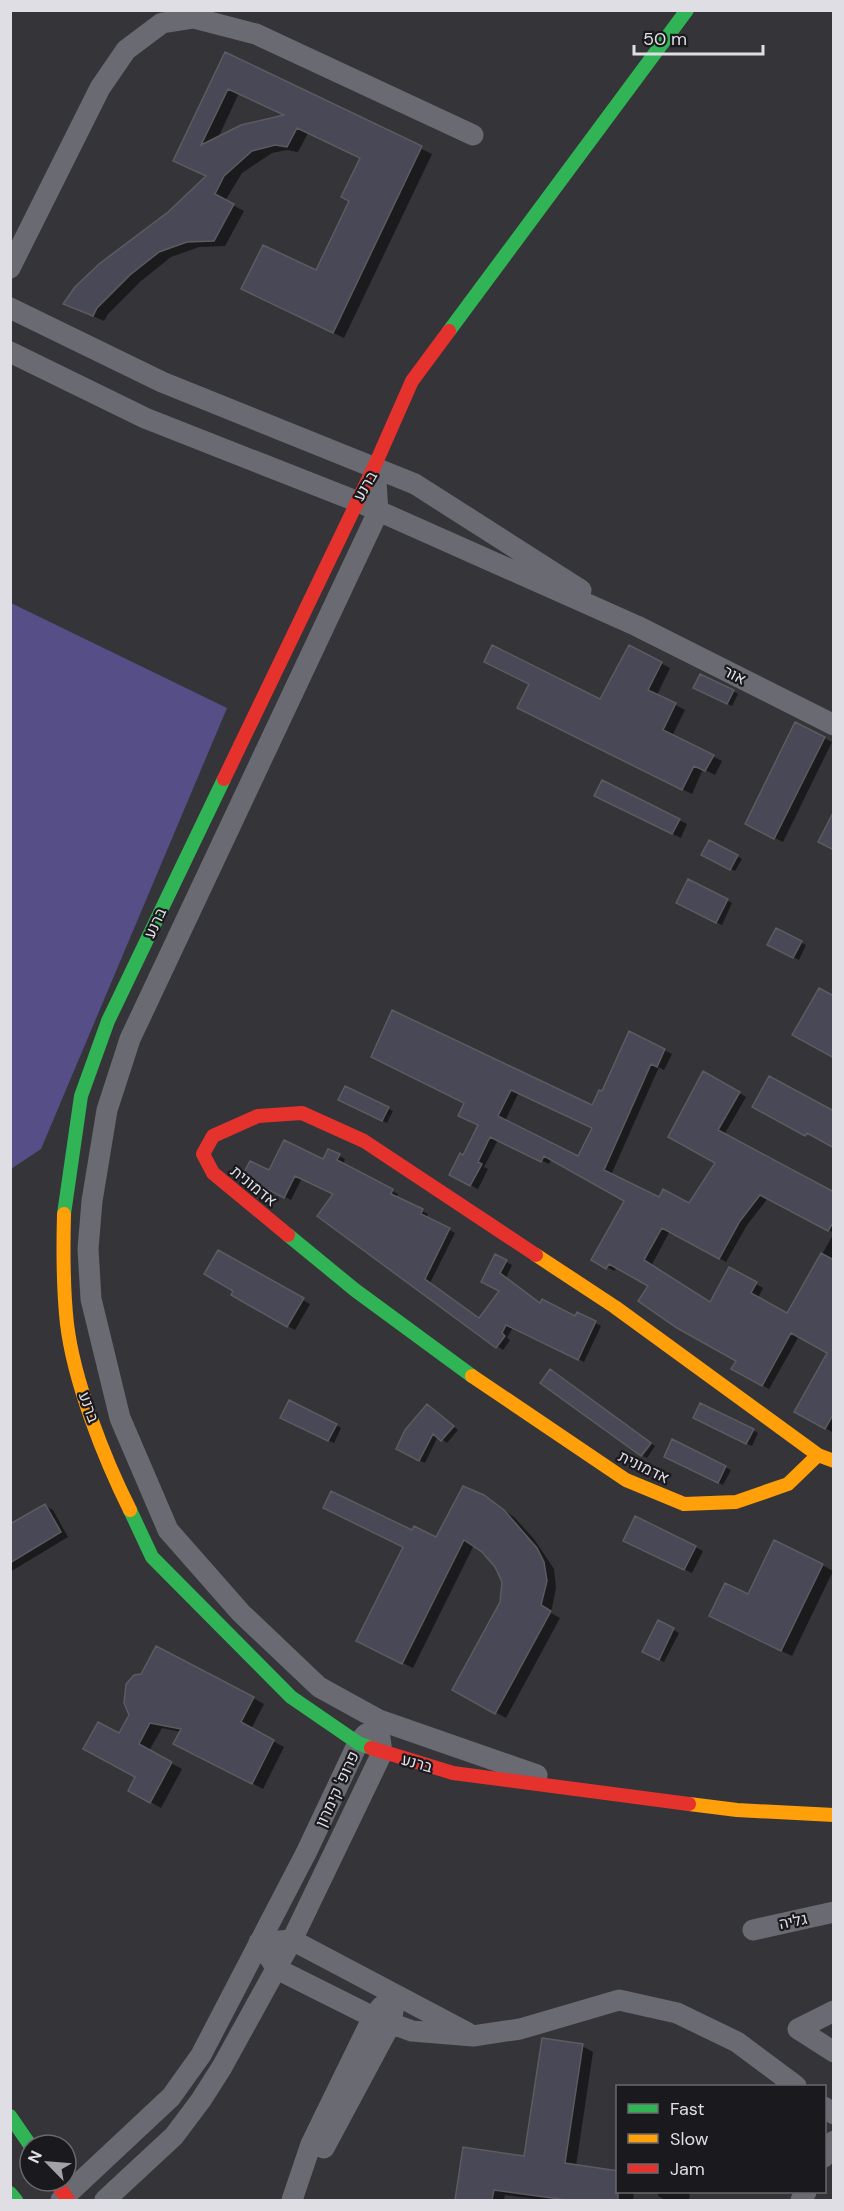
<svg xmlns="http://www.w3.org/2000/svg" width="844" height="2211" font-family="'DM Sans',Heebo,sans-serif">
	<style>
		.forest { fill: #564e87 }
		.shadow { fill: #0007; fill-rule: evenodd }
		.building { fill: #494856; stroke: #5b5b60; stroke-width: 1.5; fill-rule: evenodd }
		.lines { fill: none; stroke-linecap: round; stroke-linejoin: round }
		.street { stroke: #6a6a72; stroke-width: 21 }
		.fast { stroke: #30b455; stroke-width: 14 }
		.slow { stroke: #ff9f0a; stroke-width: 14 }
		.jam { stroke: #e5322d; stroke-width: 14 }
		.labels { text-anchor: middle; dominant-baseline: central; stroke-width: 4.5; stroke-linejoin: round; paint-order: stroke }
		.street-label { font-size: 16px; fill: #dedee4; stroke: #1a1a1e }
	</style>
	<rect width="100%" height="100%" fill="#343439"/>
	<!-- forest -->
	<path class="forest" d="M 11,603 L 227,708 L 41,1149 L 11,1169 Z"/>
	<!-- shadow -->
	<path class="shadow" d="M 226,54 L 432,154 L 344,338 L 254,295 L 316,272 L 350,201 L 362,158 L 308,133 L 298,152 L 287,150 L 272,153 L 242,173 L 225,201 L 244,211 L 225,246 L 199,247 L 171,257 L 141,281 L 108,314 L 104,321 L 66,304 L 207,176 L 186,166 ZM 239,93 L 287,116 L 218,138 Z
		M 630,647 L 670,668 L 657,695 L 685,710 L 672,736 L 722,761 L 715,775 L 703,769 L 692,794 L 528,713 L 601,701 Z
		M 700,690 L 733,691 L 738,694 L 732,706 Z
		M 824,738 L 832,742 L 783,842 L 754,828 Z
		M 603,782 L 687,824 L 681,838 L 604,800 Z
		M 737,856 L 742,859 L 735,871 L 708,858 Z
		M 688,881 L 732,903 L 722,925 L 683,905 Z
		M 777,930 L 806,945 L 799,960 L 769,945 Z
		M 630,1033 L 672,1054 L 664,1070 L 659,1067 L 611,1175 L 659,1199 L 689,1205 L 717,1162 L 704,1073 L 746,1097 L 724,1135 L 834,1196 L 834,1233 L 768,1198 L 747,1225 L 726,1262 L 670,1231 L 651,1266 L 711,1304 L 730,1269 L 763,1288 L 758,1298 L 788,1315 L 834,1233 L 832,1432 L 796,1411 L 829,1352 L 799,1336 L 769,1389 L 733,1369 L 738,1360 L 650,1286 L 617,1267 L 614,1271 L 593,1259 L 626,1200 L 551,1159 L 549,1164 L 498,1140 L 484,1167 L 488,1169 L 478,1189 L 458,1179 L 464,1157 L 479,1125 L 466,1102 L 380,1061 L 593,1107 L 603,1093 ZM 519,1092 L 594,1128 L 579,1158 L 505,1121 Z
		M 346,1088 L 393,1111 L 387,1123 L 345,1102 Z
		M 329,1151 L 345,1159 L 343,1165 L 398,1194 L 396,1198 L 428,1214 L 426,1218 L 455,1233 L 430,1283 L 480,1320 L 501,1291 L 495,1256 L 512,1265 L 506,1278 L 541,1305 L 576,1318 L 578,1314 L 601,1326 L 584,1362 L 513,1327 L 507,1338 L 510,1340 L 503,1350 L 319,1216 L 335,1194 L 302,1178 L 291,1200 L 244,1175 L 324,1161 Z
		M 218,1252 L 310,1304 L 295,1330 L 233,1295 L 235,1291 Z
		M 433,1409 L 458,1430 L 447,1443 L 438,1436 L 425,1463 L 402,1452 Z
		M 287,1420 L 336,1425 L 341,1428 L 334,1443 Z
		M 700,1420 L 753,1430 L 758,1433 L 752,1446 Z
		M 673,1441 L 731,1470 L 723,1485 L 671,1459 Z
		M 652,1444 L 655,1446 L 647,1458 L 643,1456 Z
		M 483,1496 L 514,1517 L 534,1539 L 554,1569 L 556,1588 L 551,1613 L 560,1618 L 506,1718 L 454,1690 L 502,1602 L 504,1582 L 496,1566 L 483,1550 L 474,1545 L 413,1668 L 368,1646 L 412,1532 L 437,1539 Z
		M 45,1506 L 53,1510 L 68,1537 L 10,1572 L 10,1526 Z
		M 633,1544 L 695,1547 L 703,1551 L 692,1573 Z
		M 822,1565 L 833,1571 L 792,1656 L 722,1622 L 749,1596 Z
		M 658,1622 L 679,1633 L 664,1662 L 649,1654 Z
		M 253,1698 L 264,1704 L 251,1729 L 284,1747 L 263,1789 L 186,1749 L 181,1732 L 162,1728 L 149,1751 L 182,1769 L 161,1808 L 130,1790 L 137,1777 L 120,1735 L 131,1715 Z
		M 582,2046 L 593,2052 L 576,2166 L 618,2192 L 634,2192 L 633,2200 L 543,2200 L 505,2195 L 504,2200 L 457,2200 L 464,2149 L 525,2158 Z
		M 659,2192 L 690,2192 L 689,2200 L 665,2200 L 658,2196 Z"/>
	<!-- building -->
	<path class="building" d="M 225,52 L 422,146 L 333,333 L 241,289 L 263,245 L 316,270 L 349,201 L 341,197 L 360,158 L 297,128 L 287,147 L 275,145 L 252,151 L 224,176 L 215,194 L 234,204 L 214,241 L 187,242 L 159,252 L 130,275 L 97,308 L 93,316 L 63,304 L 75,287 L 99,264 L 168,212 L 206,176 L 173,161 ZM 228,89 L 284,115 L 241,125 L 201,145 Z
		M 492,645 L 600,699 L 629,645 L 662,662 L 648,690 L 676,703 L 663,730 L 714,755 L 705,771 L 694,766 L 682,790 L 517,708 L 529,684 L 484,662 Z
		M 700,674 L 734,690 L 727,704 L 693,688 Z
		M 795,722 L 825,737 L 774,839 L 745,824 Z
		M 602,780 L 680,819 L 672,834 L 594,796 Z
		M 834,811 L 834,850 L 818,842 Z
		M 709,840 L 738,855 L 730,870 L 701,855 Z
		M 688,879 L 728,899 L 716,923 L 676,903 Z
		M 776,928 L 802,941 L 793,958 L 767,945 Z
		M 819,988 L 834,996 L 834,1058 L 792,1035 Z
		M 392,1010 L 592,1105 L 599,1090 L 602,1091 L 629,1031 L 665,1049 L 657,1067 L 651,1064 L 604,1170 L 659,1197 L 663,1189 L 689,1203 L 715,1163 L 668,1137 L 703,1071 L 740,1092 L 718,1130 L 834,1192 L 834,1221 L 828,1231 L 760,1195 L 740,1221 L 719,1259 L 662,1228 L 644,1260 L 710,1302 L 729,1267 L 757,1282 L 751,1293 L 787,1313 L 821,1253 L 834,1260 L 834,1413 L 825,1429 L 794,1412 L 827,1353 L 791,1333 L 762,1386 L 731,1369 L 736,1361 L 677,1328 L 638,1301 L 648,1286 L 609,1264 L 606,1269 L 591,1260 L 624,1201 L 544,1156 L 541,1162 L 490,1137 L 478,1162 L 482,1164 L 470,1186 L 449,1175 L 460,1153 L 463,1155 L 478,1125 L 458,1116 L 464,1103 L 371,1057 ZM 511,1090 L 592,1128 L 578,1156 L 498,1116 Z
		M 769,1076 L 834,1111 L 834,1148 L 807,1133 L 805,1136 L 752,1107 Z
		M 345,1086 L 389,1107 L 382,1121 L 338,1100 Z
		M 284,1140 L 323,1159 L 328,1149 L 340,1154 L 337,1160 L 393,1189 L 391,1194 L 423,1209 L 421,1214 L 450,1228 L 425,1279 L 479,1318 L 499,1291 L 481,1282 L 495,1254 L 507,1260 L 500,1273 L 540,1303 L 542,1299 L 575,1316 L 577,1312 L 596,1321 L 578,1360 L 506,1325 L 502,1333 L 505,1336 L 496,1348 L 317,1216 L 333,1194 L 295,1176 L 284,1198 L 242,1176 L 250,1161 L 269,1170 Z
		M 218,1250 L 304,1298 L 287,1327 L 231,1295 L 233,1291 L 204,1274 Z
		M 550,1369 L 651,1443 L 641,1456 L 540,1383 Z
		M 289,1400 L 337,1424 L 328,1441 L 280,1418 Z
		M 700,1403 L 754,1429 L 746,1444 L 693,1418 Z
		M 427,1404 L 454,1426 L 441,1441 L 433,1434 L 419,1461 L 396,1449 L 405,1430 Z
		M 672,1439 L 726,1466 L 718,1483 L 664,1457 Z
		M 463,1486 L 484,1495 L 504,1510 L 537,1548 L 544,1562 L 547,1581 L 541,1605 L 551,1611 L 495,1714 L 452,1690 L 500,1602 L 502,1582 L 495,1567 L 482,1552 L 464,1540 L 402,1664 L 356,1641 L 403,1547 L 323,1508 L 331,1491 L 412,1530 L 414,1526 L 436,1537 Z
		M 45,1504 L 61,1532 L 10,1563 L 10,1524 Z
		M 635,1516 L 696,1546 L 684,1570 L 623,1541 Z
		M 774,1540 L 823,1564 L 781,1651 L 709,1616 L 725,1583 L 748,1594 Z
		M 658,1620 L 674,1628 L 659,1660 L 642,1652 Z
		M 156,1646 L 254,1697 L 241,1722 L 274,1740 L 252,1784 L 173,1744 L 181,1729 L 150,1723 L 139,1744 L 172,1762 L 150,1803 L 128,1791 L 135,1777 L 83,1749 L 98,1722 L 119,1733 L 129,1715 L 124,1703 L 126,1684 L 134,1675 L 141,1674 Z
		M 542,2038 L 583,2044 L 565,2163 L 618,2171 L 618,2200 L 567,2200 L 494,2190 L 492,2200 L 455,2200 L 463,2147 L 524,2156 Z"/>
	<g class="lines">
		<!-- street -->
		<path class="street" d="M 10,268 L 100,88 L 126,50 L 162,23 L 194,18 L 256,34 L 473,135
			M 10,308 L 162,382 L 415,484 L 581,590
			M 10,352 L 145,418 L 356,501 L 637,626 L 834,725
			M 375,466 L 378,512 L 130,1039 L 107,1110 L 92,1201 L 88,1249 L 91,1299 L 120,1418 L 168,1530 L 241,1613 L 319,1687 L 379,1720 L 537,1775
			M 753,1930 L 834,1912
			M 279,1941 L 292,1940 L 468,2033
			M 259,1942 L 277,1969 L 373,2017 L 412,2031 L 473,2036 L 520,2029 L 619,2000 L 677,2013 L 737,2042 L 796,2086
			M 834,2011 L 798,2029 L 834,2052
			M 824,2107 L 834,2114
			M 324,2148 L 391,2023 L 393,2011
			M 824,2157 L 834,2141
			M 61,2200 L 171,2097 L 201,2055 L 307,1851 L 358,1743 L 366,1734
			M 105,2200 L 174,2136 L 201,2100 L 222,2067 L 292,1940 L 382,1753 L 380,1738
			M 292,2200 L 311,2144 L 373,2017 L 382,2006
			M 801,2200 L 806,2192"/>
		<!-- fast -->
		<path class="fast" d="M 449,331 L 687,10
			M 64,1214 L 81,1096 L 108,1021 L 224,779
			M 288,1235 L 355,1290 L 472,1376
			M 130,1510 L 152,1557 L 291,1697 L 358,1743 L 371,1748
			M 10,2116 L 30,2145
			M 10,2193 L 16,2200"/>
		<!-- slow -->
		<path class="slow" d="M 64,1214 C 63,1251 63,1288 67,1324 C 74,1382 104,1458 130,1510
			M 536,1255 L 615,1307 L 818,1455 L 834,1461
			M 472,1376 L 626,1480 L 684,1504 L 736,1502 L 788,1484 L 818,1455
			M 689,1804 L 737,1810 L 834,1815"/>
		<!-- jam -->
		<path class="jam" d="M 224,779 L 375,465 L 412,381 L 449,331
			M 288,1235 L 213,1173 L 203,1154 L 213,1136 L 258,1116 L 302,1113 L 364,1141 L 536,1255
			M 371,1748 L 453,1773 L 689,1804
			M 55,2181 L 68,2200"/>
	</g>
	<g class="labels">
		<!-- street labels -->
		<g class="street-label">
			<text transform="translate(365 486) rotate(-60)">ברנע</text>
			<text transform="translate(735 675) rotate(27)">אור</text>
			<text transform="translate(155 923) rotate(-65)">ברנע</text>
			<text transform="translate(254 1186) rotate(39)">אדמונית</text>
			<text transform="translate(89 1407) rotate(70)">ברנע</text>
			<text transform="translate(644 1467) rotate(26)">אדמונית</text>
			<text transform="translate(417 1763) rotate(16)">ברנע</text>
			<text transform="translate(337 1789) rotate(-65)">פרופ' קימרון</text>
			<text transform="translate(793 1921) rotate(-12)">גליה</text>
		</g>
	</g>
	<!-- border -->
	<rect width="844" height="2211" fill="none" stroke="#dedee4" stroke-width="24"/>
	<!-- legend -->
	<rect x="616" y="2085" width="210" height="108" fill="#1a1a1e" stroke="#68686d" stroke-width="1.5"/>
	<rect x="628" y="2104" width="30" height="9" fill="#30b455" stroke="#68686d" stroke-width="1.5"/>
	<text x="670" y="2115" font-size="18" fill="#dedee4">Fast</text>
	<rect x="628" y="2134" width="30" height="9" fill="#ff9f0a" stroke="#68686d" stroke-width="1.5"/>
	<text x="670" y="2145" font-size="18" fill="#dedee4">Slow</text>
	<rect x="628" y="2164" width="30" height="9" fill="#e5322d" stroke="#68686d" stroke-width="1.5"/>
	<text x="670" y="2175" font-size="18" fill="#dedee4">Jam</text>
	<!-- north arrow -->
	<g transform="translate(48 2163) rotate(295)"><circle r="28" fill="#1a1a1e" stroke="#68686d" stroke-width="1.5"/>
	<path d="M0-4.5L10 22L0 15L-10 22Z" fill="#a2a2a8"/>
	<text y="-9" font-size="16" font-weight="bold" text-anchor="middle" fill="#dedee4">N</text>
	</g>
	<!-- scale -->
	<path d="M634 45v9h129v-9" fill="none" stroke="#dedee4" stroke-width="3"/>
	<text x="643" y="45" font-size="18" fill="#dedee4" stroke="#1a1a1e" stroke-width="4.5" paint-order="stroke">50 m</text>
</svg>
